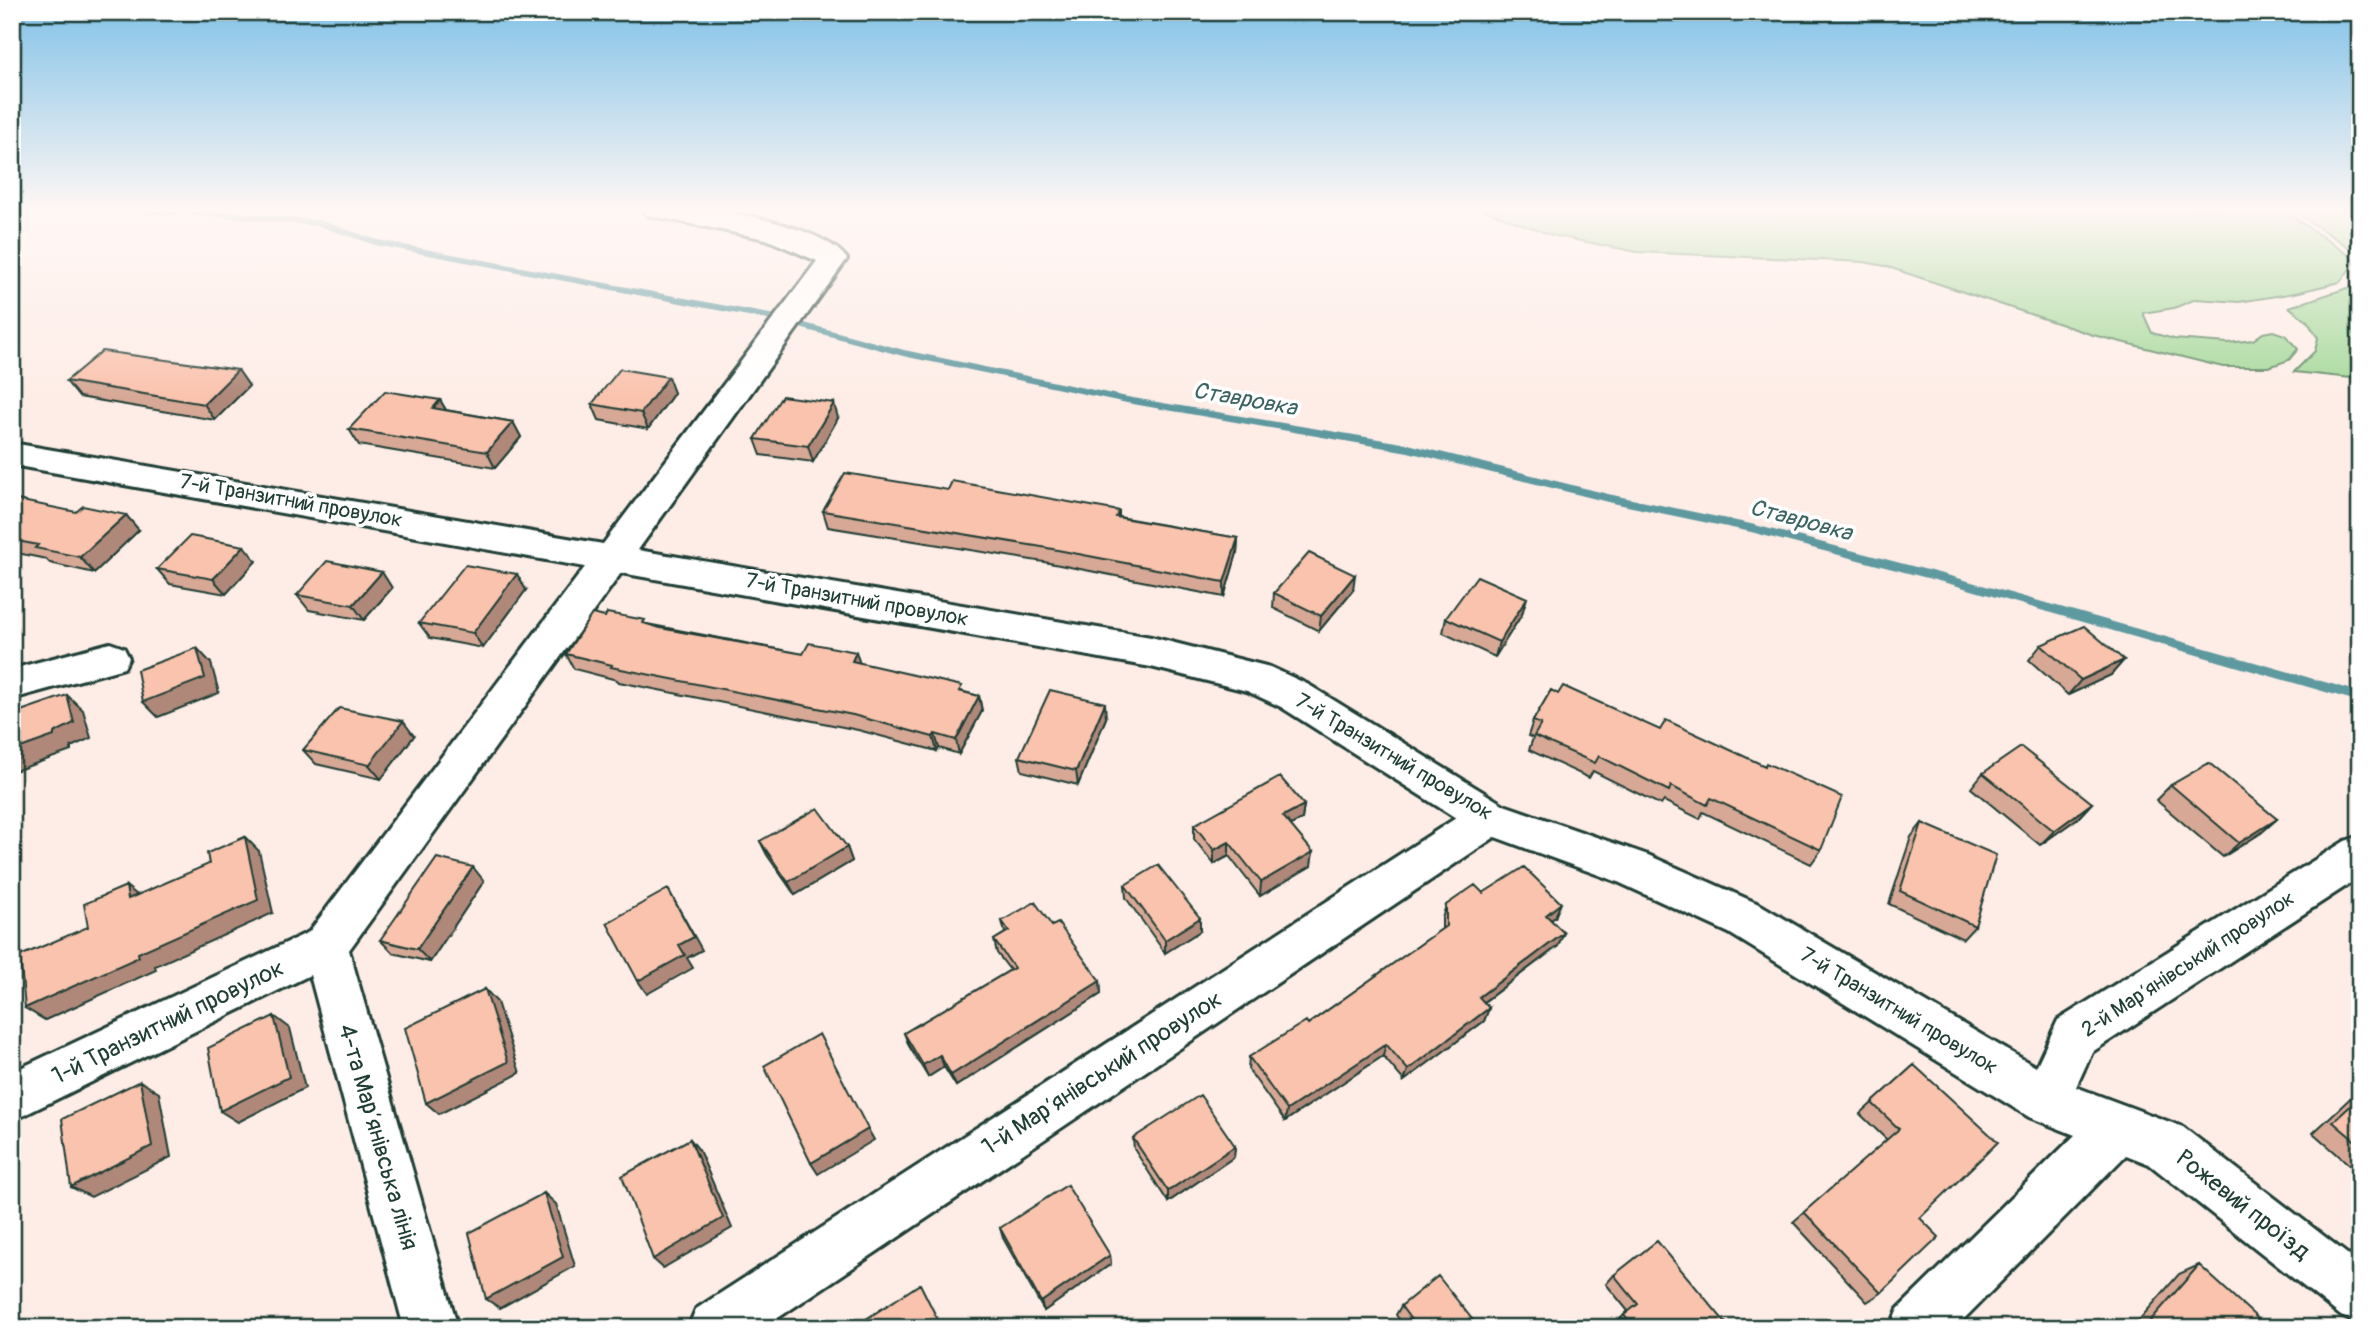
<svg xmlns="http://www.w3.org/2000/svg" width="2372" height="1340" font-family="Pangolin,sans-serif">
	<style>
		.green { fill: #a6d99b; stroke: #628b68; stroke-width: 2 }
		.lines { fill: none; stroke-linecap: round; stroke-linejoin: round }
		.stream { fill: #5f99a0; fill-rule: evenodd }
		.minor-casing { stroke: #1f3d34; stroke-width: 6 }
		.minor { fill: #fff; fill-rule: evenodd }
		.wall { fill: #d7a896; stroke: #1f3d34; stroke-width: 2 }
		.shaded-wall { fill: #af887a; stroke: #1f3d34; stroke-width: 2 }
		.building { fill: #fac3ae; stroke: #1f3d34; stroke-width: 2 }
		.labels { text-anchor: middle; dominant-baseline: central; stroke-width: 7; stroke-linejoin: round; paint-order: stroke }
		.street-label { font-size: 21px; fill: #1f3d34; stroke: #fff }
		.water-label { font-size: 23px; font-style: italic; fill: #3a6461; stroke: #fff }
		.near-street-label { font-size: 24px; fill: #1f3d34; stroke: #fff }
	</style>
	<rect width="100%" height="100%" fill="#feede7"/>
	<filter id="ink" filterUnits="userSpaceOnUse"><feTurbulence type="fractalNoise" baseFrequency=".0143" numOctaves="2"/><feDisplacementMap in="SourceGraphic" scale="14" xChannelSelector="R" yChannelSelector="G"/><feConvolveMatrix kernelMatrix="1 2 1 2 8 2 1 2 1" color-interpolation-filters="sRGB"/></filter>
	<g filter="url(#ink)">
		<!-- green -->
		<path class="green" d="M 1481,209 L 2282,209 L 2350,256 L 2354,263 L 2340,282 L 2295,293 L 2239,302 L 2196,299 L 2174,308 L 2143,313 L 2152,333 L 2174,339 L 2228,343 L 2253,340 L 2263,333 L 2273,331 L 2285,335 L 2298,349 L 2289,360 L 2269,367 L 2223,367 L 2093,335 L 1885,266 L 1864,262 L 1637,252 L 1551,235 Z
			M 2291,209 L 2360,209 L 2360,256 L 2354,251 Z
			M 2360,284 L 2360,379 L 2294,372 L 2315,351 L 2318,338 L 2307,321 L 2289,307 Z"/>
		<g class="lines">
			<!-- stream -->
			<path class="stream" d="M 107,209 L 226,211 L 319,220 L 378,240 L 775,315 L 904,350 L 1127,397 L 1408,444 L 1608,494 L 1751,524 L 1954,577 L 2360,692 L 2360,702 L 1954,585 L 1751,532 L 1608,502 L 1408,452 L 1127,403 L 903,356 L 774,321 L 376,245 L 318,226 L 226,217 L 111,212 Z"/>
			<defs>
				<path id="minor" d="M 643,209 C 663,209 683,207 702,209 C 738,212 827,229 847,259 L 638,550 L 1151,637 L 1270,667 L 1309,685 L 1504,805 L 1648,855 L 1761,905 L 2036,1067 L 2058,1020 L 2345,841 L 2360,836 L 2360,877 L 2092,1052 L 2076,1087 L 2183,1127 L 2360,1264 L 2360,1324 L 2341,1316 L 2149,1164 L 2126,1155 L 1955,1328 L 1890,1328 L 1898,1309 L 2075,1135 L 2029,1117 L 1729,933 L 1618,882 L 1495,837 L 763,1328 L 688,1328 L 696,1309 L 1456,818 L 1281,707 L 1247,691 L 1151,667 L 621,573 L 349,950 L 458,1328 L 404,1328 L 310,975 L 12,1121 L 12,1072 L 309,932 L 585,567 L 12,465 L 12,443 L 603,544 L 817,261 L 766,239 L 657,217 L 647,215 Z
					M 110,643 L 124,648 L 129,658 L 124,668 L 12,699 L 12,669 Z"/>
			</defs>
			<!-- minor casing -->
			<use href="#minor" class="minor-casing"/>
			<!-- minor -->
			<use href="#minor" class="minor"/>
		</g>
		<!-- wall -->
		<path class="wall" d="M 238,370 L 249,386 L 215,420 L 79,397 L 66,381 Z
			M 668,377 L 674,393 L 648,429 L 599,420 L 592,404 Z
			M 440,400 L 446,410 L 513,422 L 521,437 L 495,468 L 359,445 L 349,429 Z
			M 838,418 L 813,462 L 761,455 L 755,439 Z
			M 948,490 L 1119,511 L 1119,517 L 1238,538 L 1237,553 L 1224,597 L 1044,562 L 828,527 L 823,511 Z
			M 12,499 L 139,530 L 94,573 L 50,563 L 46,559 L 12,552 Z
			M 256,561 L 226,594 L 170,584 L 157,569 Z
			M 392,588 L 364,620 L 309,610 L 297,595 Z
			M 526,590 L 483,648 L 430,638 L 419,623 Z
			M 1353,590 L 1319,631 L 1273,608 L 1274,593 Z
			M 1522,614 L 1495,657 L 1443,633 L 1446,618 Z
			M 647,624 L 803,654 L 856,652 L 859,663 L 979,696 L 982,711 L 959,754 L 939,748 L 937,751 L 858,730 L 619,682 L 617,680 L 574,669 L 566,654 Z
			M 2041,645 L 2124,660 L 2111,675 L 2068,695 L 2029,660 Z
			M 1551,690 L 1821,850 L 1811,864 L 1703,812 L 1700,819 L 1664,801 L 1661,805 L 1593,771 L 1589,778 L 1529,750 L 1533,738 L 1528,736 L 1533,721 Z
			M 1106,718 L 1078,785 L 1022,771 L 1019,757 Z
			M 414,736 L 381,779 L 316,764 L 303,750 Z
			M 1983,773 L 2092,803 L 2078,818 L 2040,845 L 1971,788 Z
			M 2171,785 L 2277,819 L 2261,833 L 2223,857 L 2156,800 Z
			M 1304,805 L 1302,819 L 1291,825 L 1311,866 L 1260,896 L 1229,856 L 1214,864 L 1194,839 L 1194,825 Z
			M 1922,823 L 1975,926 L 1963,939 L 1889,904 L 1911,837 Z
			M 760,841 L 847,847 L 852,861 L 795,895 L 767,855 Z
			M 484,881 L 430,962 L 393,953 L 380,940 Z
			M 1125,885 L 1200,931 L 1165,953 L 1126,898 Z
			M 1483,893 L 1555,917 L 1551,920 L 1558,946 L 1484,1002 L 1489,1008 L 1484,1021 L 1404,1081 L 1383,1056 L 1285,1121 L 1248,1069 L 1249,1057 L 1308,1024 L 1442,929 L 1442,919 L 1446,905 Z
			M 1002,921 L 1052,926 L 1100,981 L 1101,994 L 956,1086 L 944,1067 L 928,1077 L 909,1046 L 904,1033 L 1010,970 L 997,953 L 994,940 L 1005,933 Z
			M 1914,1065 L 1920,1218 L 1881,1293 L 1867,1302 L 1793,1222 L 1887,1140 L 1860,1114 Z
			M 2360,1089 L 2360,1174 L 2313,1133 Z
			M 1133,1138 L 1235,1146 L 1234,1157 L 1168,1202 L 1134,1149 Z
			M 1000,1228 L 1110,1255 L 1111,1264 L 1044,1311 L 1003,1238 Z
			M 2199,1265 L 2262,1328 L 2132,1328 L 2179,1274 Z
			M 1614,1275 L 1730,1328 L 1618,1328 L 1615,1324 L 1628,1311 L 1606,1284 Z
			M 1401,1306 L 1479,1328 L 1406,1328 L 1396,1315 Z"/>
		<!-- shaded-wall -->
		<path class="shaded-wall" d="M 238,370 L 249,386 L 215,420 L 204,404 Z
			M 668,377 L 674,393 L 648,429 L 641,413 Z
			M 440,400 L 449,415 L 433,408 Z
			M 834,403 L 838,418 L 813,462 L 808,446 Z
			M 513,422 L 521,437 L 495,468 L 487,452 Z
			M 126,515 L 139,530 L 94,573 L 80,557 Z
			M 1238,538 L 1237,553 L 1224,597 L 1224,582 Z
			M 244,546 L 256,561 L 226,594 L 213,579 Z
			M 382,572 L 392,588 L 364,620 L 353,605 Z
			M 517,574 L 526,590 L 483,648 L 473,633 Z
			M 1355,575 L 1353,590 L 1319,631 L 1321,616 Z
			M 1527,598 L 1522,614 L 1495,657 L 1499,642 Z
			M 197,648 L 211,663 L 219,693 L 158,717 L 143,702 Z
			M 856,652 L 861,667 L 852,661 Z
			M 2124,660 L 2111,675 L 2068,695 L 2081,680 Z
			M 67,695 L 83,710 L 91,738 L 71,747 L 71,751 L 12,772 L 12,751 L 54,733 Z
			M 979,696 L 982,711 L 959,754 L 956,740 Z
			M 1105,703 L 1106,718 L 1078,785 L 1076,771 Z
			M 403,721 L 414,736 L 381,779 L 369,765 Z
			M 935,734 L 939,748 L 937,751 L 933,737 Z
			M 2092,803 L 2078,818 L 2040,845 L 2054,831 Z
			M 1304,805 L 1302,819 L 1282,830 L 1283,816 Z
			M 2277,819 L 2261,833 L 2223,857 L 2239,843 Z
			M 245,837 L 259,851 L 273,913 L 155,966 L 156,970 L 45,1020 L 25,1008 L 138,953 Z
			M 1229,842 L 1229,856 L 1214,864 L 1214,850 Z
			M 847,847 L 852,861 L 795,895 L 788,882 Z
			M 1313,852 L 1311,866 L 1260,896 L 1261,882 Z
			M 473,867 L 484,881 L 430,962 L 417,949 Z
			M 126,886 L 142,899 L 128,899 Z
			M 668,889 L 702,950 L 687,958 L 693,968 L 647,994 L 638,981 L 679,945 Z
			M 1561,903 L 1555,917 L 1540,928 L 1546,915 Z
			M 1200,918 L 1200,931 L 1165,953 L 1165,940 Z
			M 1564,933 L 1558,946 L 1474,1009 L 1479,997 Z
			M 1100,981 L 1101,994 L 956,1086 L 951,1075 Z
			M 485,989 L 497,1002 L 520,1073 L 439,1114 L 426,1103 Z
			M 1489,1008 L 1484,1021 L 1404,1081 L 1408,1070 Z
			M 274,1016 L 290,1028 L 305,1088 L 238,1122 L 220,1111 Z
			M 1386,1044 L 1383,1056 L 1285,1121 L 1287,1110 Z
			M 940,1055 L 944,1067 L 928,1077 L 923,1065 Z
			M 140,1081 L 159,1093 L 171,1157 L 91,1197 L 71,1187 Z
			M 868,1129 L 874,1140 L 818,1174 L 811,1163 Z
			M 690,1139 L 699,1150 L 732,1228 L 663,1268 L 653,1259 Z
			M 1235,1146 L 1234,1157 L 1168,1202 L 1168,1191 Z
			M 544,1193 L 556,1204 L 575,1266 L 500,1308 L 486,1299 Z
			M 1110,1255 L 1111,1264 L 1044,1311 L 1041,1302 Z"/>
		<!-- building -->
		<path class="building" d="M 102,351 L 238,370 L 204,404 L 66,381 Z
			M 620,369 L 668,377 L 641,413 L 592,404 Z
			M 385,391 L 440,400 L 433,408 L 513,422 L 487,452 L 349,429 Z
			M 782,396 L 834,403 L 808,446 L 755,439 Z
			M 845,473 L 948,490 L 952,481 L 1119,511 L 1116,517 L 1238,538 L 1224,582 L 1042,547 L 823,511 Z
			M 12,499 L 76,512 L 83,506 L 126,515 L 80,557 L 35,548 L 38,545 L 12,540 Z
			M 190,536 L 244,546 L 213,579 L 157,569 Z
			M 1309,553 L 1355,575 L 1321,616 L 1274,593 Z
			M 327,561 L 382,572 L 353,605 L 297,595 Z
			M 465,565 L 517,574 L 473,633 L 419,623 Z
			M 1477,576 L 1527,598 L 1499,642 L 1446,618 Z
			M 607,613 L 645,620 L 643,623 L 660,628 L 803,654 L 809,643 L 856,652 L 852,661 L 962,686 L 959,691 L 979,696 L 956,740 L 935,734 L 933,737 L 853,715 L 611,667 L 612,665 L 566,654 L 592,614 L 605,617 Z
			M 2084,626 L 2124,660 L 2081,680 L 2041,645 Z
			M 197,648 L 205,678 L 143,702 L 137,670 Z
			M 1563,686 L 1660,730 L 1666,720 L 1765,766 L 1766,763 L 1842,797 L 1821,850 L 1711,798 L 1707,805 L 1671,786 L 1669,791 L 1599,756 L 1595,763 L 1534,736 L 1541,724 L 1533,721 L 1551,690 L 1558,694 Z
			M 1050,690 L 1105,703 L 1076,771 L 1019,757 Z
			M 67,695 L 74,723 L 54,733 L 54,736 L 12,751 L 12,714 Z
			M 339,708 L 403,721 L 369,765 L 303,750 Z
			M 2021,747 L 2092,803 L 2054,831 L 1983,773 Z
			M 2209,763 L 2277,819 L 2239,843 L 2171,785 Z
			M 1280,777 L 1304,805 L 1283,816 L 1313,852 L 1261,882 L 1229,842 L 1214,850 L 1194,825 Z
			M 818,808 L 847,847 L 788,882 L 760,841 Z
			M 1922,823 L 1996,855 L 1975,926 L 1900,891 Z
			M 245,837 L 258,900 L 138,953 L 139,957 L 25,1008 L 20,956 L 88,927 L 84,904 L 126,886 L 128,899 L 209,864 L 207,853 Z
			M 437,858 L 473,867 L 417,949 L 380,940 Z
			M 1158,865 L 1200,918 L 1165,940 L 1125,885 Z
			M 1524,867 L 1561,903 L 1546,915 L 1564,933 L 1479,997 L 1489,1008 L 1408,1070 L 1386,1044 L 1287,1110 L 1249,1057 L 1306,1021 L 1308,1024 L 1446,926 L 1446,905 L 1475,885 L 1483,893 Z
			M 668,889 L 694,937 L 679,945 L 685,955 L 638,981 L 607,923 Z
			M 1035,902 L 1052,926 L 1058,923 L 1100,981 L 951,1075 L 940,1055 L 923,1065 L 904,1033 L 1014,968 L 994,940 L 1009,931 L 1002,921 Z
			M 485,989 L 508,1062 L 426,1103 L 405,1028 Z
			M 274,1016 L 289,1077 L 220,1111 L 208,1048 Z
			M 819,1034 L 868,1129 L 811,1163 L 764,1066 Z
			M 1914,1065 L 1998,1142 L 1920,1218 L 1939,1237 L 1881,1293 L 1804,1212 L 1899,1129 L 1872,1103 Z
			M 140,1081 L 152,1146 L 71,1187 L 62,1119 Z
			M 1200,1095 L 1235,1146 L 1168,1191 L 1133,1138 Z
			M 2360,1097 L 2360,1145 L 2333,1122 Z
			M 690,1139 L 723,1218 L 653,1259 L 622,1176 Z
			M 1067,1185 L 1110,1255 L 1041,1302 L 1000,1228 Z
			M 544,1193 L 563,1257 L 486,1299 L 469,1233 Z
			M 1657,1241 L 1730,1328 L 1634,1328 L 1624,1315 L 1638,1304 L 1614,1275 Z
			M 2199,1265 L 2265,1325 L 2262,1328 L 2144,1328 Z
			M 1438,1276 L 1479,1328 L 1417,1328 L 1401,1306 Z
			M 920,1284 L 942,1328 L 855,1328 L 854,1327 Z"/>
	</g>
	<!-- sky -->
	<linearGradient id="sky" x2="0" y2="1"><stop stop-color="#82c2e8"/><stop offset="0.53" stop-color="#fff7f4"/><stop offset="1" stop-color="#fff7f4" stop-opacity="0"/></linearGradient>
	<rect width="2372" height="397" fill="url(#sky)"/>
	<g class="labels">
		<!-- street labels -->
		<g class="street-label">
			<text transform="translate(291 501) rotate(10)">7-й Транзитний провулок</text>
			<text transform="translate(857 600) rotate(10)">7-й Транзитний провулок</text>
			<text transform="translate(1394 757) rotate(31)">7-й Транзитний провулок</text>
			<text transform="translate(2188 964) rotate(-33)">2-й Марʼянівський провулок</text>
			<text transform="translate(1899 1011) rotate(31)">7-й Транзитний провулок</text>
		</g>
		<!-- water labels -->
		<g class="water-label">
			<text transform="translate(1245 399) rotate(10)">Ставровка</text>
			<text transform="translate(1801 520) rotate(15)">Ставровка</text>
		</g>
		<!-- near-street labels -->
		<g class="near-street-label">
			<text transform="translate(168 1022) rotate(-26)">1-й Транзитний провулок</text>
			<text transform="translate(1102 1073) rotate(-33)">1-й Марʼянівський провулок</text>
			<text transform="translate(378 1137) rotate(74)">4-та Марʼянівська лінія</text>
			<text transform="translate(2243 1205) rotate(38)">Рожевий проїзд</text>
		</g>
	</g>
	<!-- margin -->
	<rect width="2372" height="1340" fill="none" stroke="#fff" stroke-width="42"/>
	<rect x="21" y="21" width="2330" height="1298" fill="none" stroke="#1f3d34" stroke-width="2.5" filter="url(#ink)"/>
</svg>
